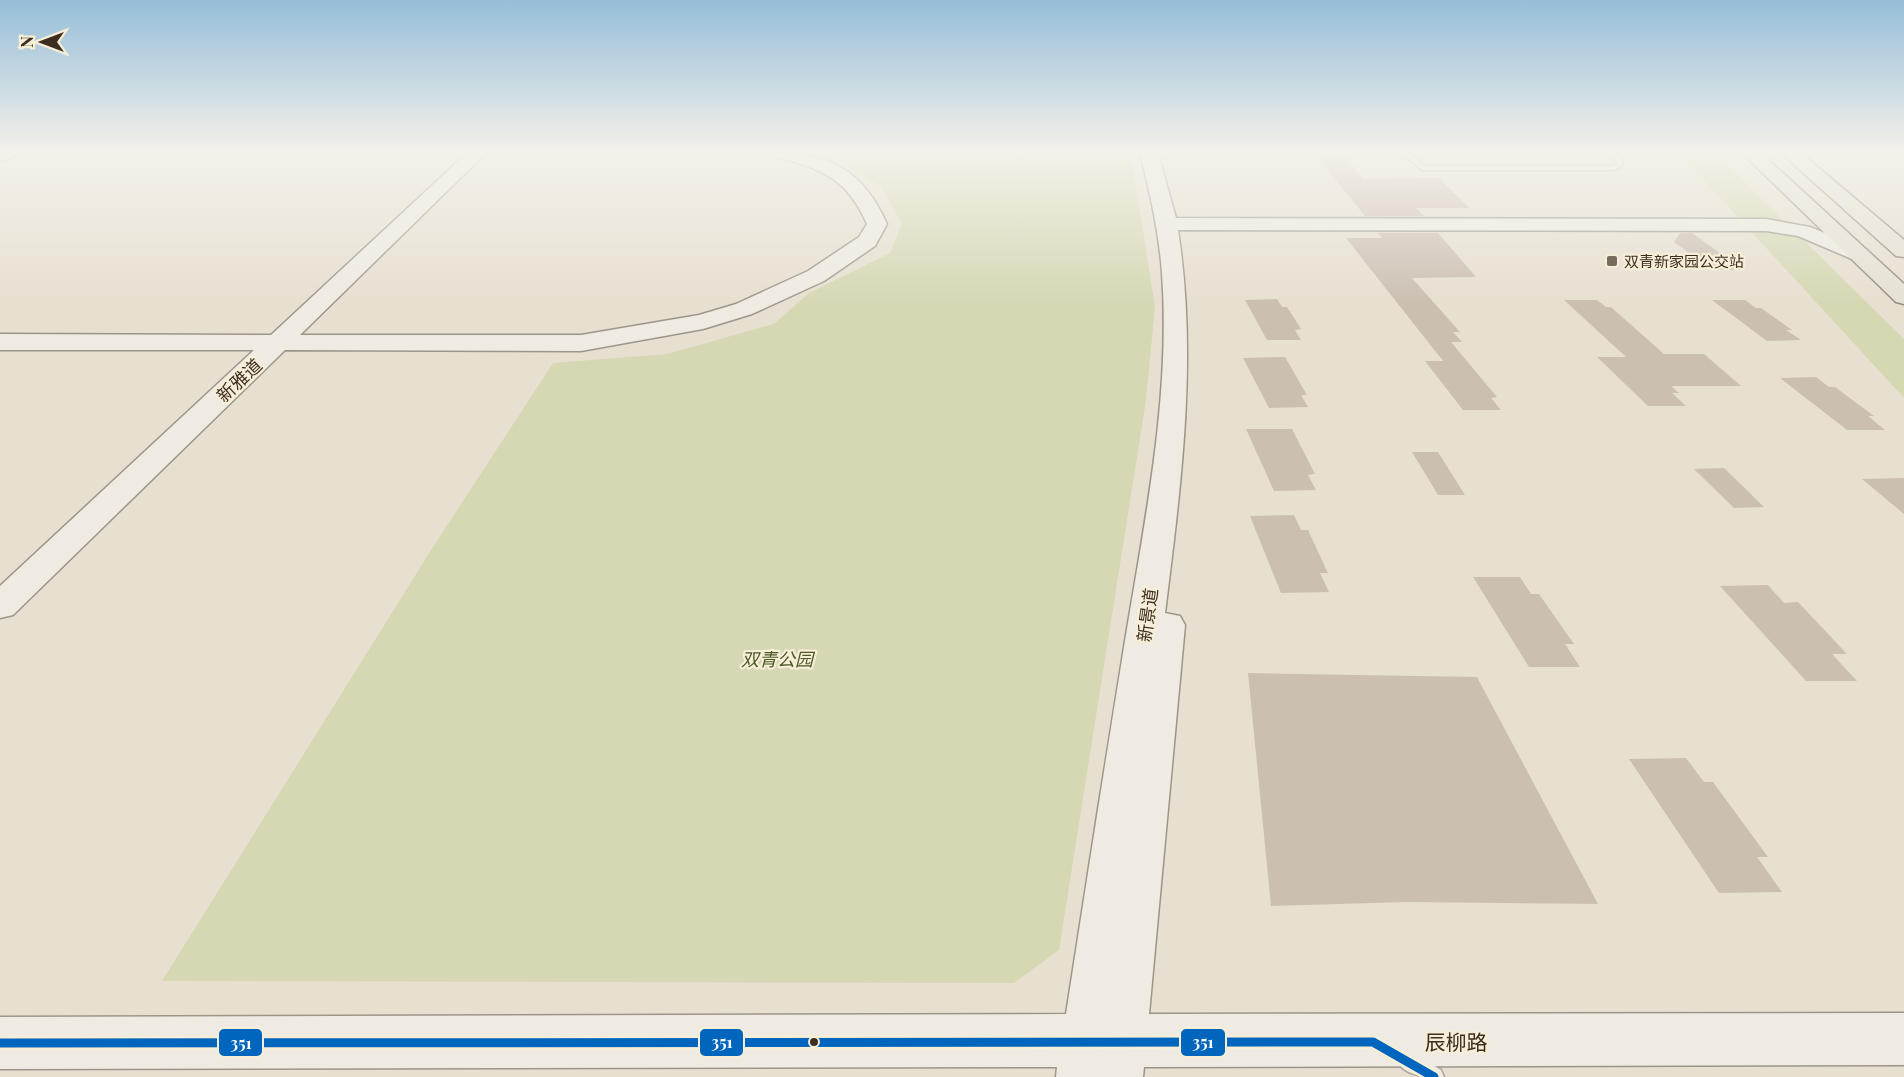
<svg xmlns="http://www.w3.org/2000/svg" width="1904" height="1077" font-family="'Playfair Display','Noto Sans SC',serif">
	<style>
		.green { fill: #d6d7b3 }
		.building { fill: #cbbfb2 }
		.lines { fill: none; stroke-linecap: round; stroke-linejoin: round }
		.lane-casing { stroke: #ada599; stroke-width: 3 }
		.secondary-casing { stroke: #9c958a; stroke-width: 3 }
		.primary-casing { stroke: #928b80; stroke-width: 3 }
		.lane { fill: #efebe3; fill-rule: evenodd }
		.secondary { fill: #efebe3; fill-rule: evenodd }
		.primary { fill: #e6e1d4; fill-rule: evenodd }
		.bus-1-casing { stroke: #f7eed8; stroke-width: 14 }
		.bus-1 { stroke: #0065bd; stroke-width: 9 }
		.poi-dot { fill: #786c5e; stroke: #f7eed8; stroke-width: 2 }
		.bus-dot { fill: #3d2e20; stroke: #f7eed8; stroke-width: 2 }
		.labels { text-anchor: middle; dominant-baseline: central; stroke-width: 4.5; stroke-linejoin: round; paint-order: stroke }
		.far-poi-label { font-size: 15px; fill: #3d2e20; stroke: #f7eed8; text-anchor: start }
		.street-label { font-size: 18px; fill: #3d2e20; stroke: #f7eed8 }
		.park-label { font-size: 18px; font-style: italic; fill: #4d5a26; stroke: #f7eed8 }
		.near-street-label { font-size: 21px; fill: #3d2e20; stroke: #f7eed8 }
		.line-badge { stroke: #f7eed8; stroke-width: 2 }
		.badge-label { font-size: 16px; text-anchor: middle; font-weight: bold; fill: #fff }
	</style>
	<rect width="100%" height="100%" fill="#e7e0d1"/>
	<!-- green -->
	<path class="green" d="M 812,153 L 1131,153 L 1155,307 L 1146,400 L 1059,950 L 1014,983 L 162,981 L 433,547 L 553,363 L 667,354 L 774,324 L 809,293 L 890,253 L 902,224 L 881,186 L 838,161 Z
		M 1679,153 L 1715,153 L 1904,339 L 1904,398 Z"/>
	<!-- building -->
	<path class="building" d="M 1314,153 L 1342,153 L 1363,179 L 1439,178 L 1469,208 L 1416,208 L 1424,216 L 1365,216 Z
		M 1378,233 L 1438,233 L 1476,277 L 1412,278 L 1460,332 L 1453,332 L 1462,342 L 1451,342 L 1497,397 L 1491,398 L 1501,410 L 1463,410 L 1425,361 L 1443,361 L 1346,238 L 1382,238 Z
		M 1680,233 L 1692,233 L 1744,270 L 1713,270 L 1674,242 Z
		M 1277,299 L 1282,307 L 1287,307 L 1301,329 L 1295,330 L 1301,340 L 1267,340 L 1245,300 Z
		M 1564,300 L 1597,300 L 1606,307 L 1611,307 L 1664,354 L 1704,354 L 1741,386 L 1671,386 L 1679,393 L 1672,393 L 1686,406 L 1648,406 L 1597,357 L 1626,357 Z
		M 1712,300 L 1745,300 L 1756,308 L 1761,308 L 1792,330 L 1786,330 L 1801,340 L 1767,341 Z
		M 1285,357 L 1307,395 L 1301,395 L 1308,407 L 1269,408 L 1243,358 Z
		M 1816,377 L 1829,387 L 1835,387 L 1874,416 L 1868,416 L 1885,430 L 1847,430 L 1780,378 Z
		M 1246,429 L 1292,429 L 1315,474 L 1308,475 L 1316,490 L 1274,491 Z
		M 1412,452 L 1438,452 L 1465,495 L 1438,495 Z
		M 1724,468 L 1764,507 L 1734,508 L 1694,469 Z
		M 1904,478 L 1904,514 L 1862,479 Z
		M 1294,515 L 1301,530 L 1308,530 L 1328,573 L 1320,573 L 1329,592 L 1281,593 L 1250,516 Z
		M 1473,577 L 1520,577 L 1531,594 L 1539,594 L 1574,644 L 1565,644 L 1580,667 L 1529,667 Z
		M 1768,585 L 1784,603 L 1798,602 L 1847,654 L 1832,654 L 1857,681 L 1806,681 L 1720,586 Z
		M 1248,673 L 1477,677 L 1598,904 L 1407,902 L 1271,906 Z
		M 1686,758 L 1704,782 L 1713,782 L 1768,857 L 1757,857 L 1782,892 L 1719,893 L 1629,759 Z"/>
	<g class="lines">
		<defs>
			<path id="lane" d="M 1402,153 L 1409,153 L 1424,166 L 1613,166 L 1617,164 L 1617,162 L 1608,153 L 1615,153 L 1622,160 L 1623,165 L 1614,170 L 1422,170 Z
				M 1405,1048 L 1441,1070 L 1444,1077 C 1425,1077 1404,1077 1395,1058 L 1398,1051 Z"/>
			<path id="secondary" d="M 0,153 L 16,153 L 13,157 L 0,161 Z
				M 467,153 L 486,153 L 300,335 L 581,335 L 699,315 L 736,304 L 808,271 L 859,237 L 867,224 C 847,178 821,168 775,157 L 772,153 C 830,153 863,170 887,224 L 875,246 L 824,281 L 752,314 L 703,329 L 581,351 L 285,350 L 13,615 L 0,618 L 0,586 L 254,350 L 0,350 L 0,334 L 271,335 Z
				M 1140,153 L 1158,153 L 1176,218 L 1766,219 L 1810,227 L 1867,250 L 1870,255 L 1867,260 L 1859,262 L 1798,236 L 1766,231 L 1178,230 C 1198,358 1181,485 1165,613 L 1180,616 L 1185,625 L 1149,1014 L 1904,1013 L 1904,1065 L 1144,1067 L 1143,1077 L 1056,1077 L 1057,1067 L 0,1069 L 0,1017 L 1066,1014 C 1085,892 1104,769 1124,647 C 1144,524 1171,398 1162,273 C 1159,232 1150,193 1140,153 Z"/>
			<path id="primary" d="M 1742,153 L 1761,153 L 1904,284 L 1904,304 L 1896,302 Z
				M 1781,153 L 1801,153 L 1904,240 L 1904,257 L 1896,256 Z"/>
		</defs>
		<!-- lane casing -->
		<use href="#lane" class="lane-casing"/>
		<!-- secondary casing -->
		<use href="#secondary" class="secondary-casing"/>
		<!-- primary casing -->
		<use href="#primary" class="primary-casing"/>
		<!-- lane -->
		<use href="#lane" class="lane"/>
		<!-- secondary -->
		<use href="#secondary" class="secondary"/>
		<!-- primary -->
		<use href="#primary" class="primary"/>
		<defs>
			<path id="bus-1" d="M 0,1043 L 1373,1042 L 1434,1077"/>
		</defs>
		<!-- bus-1 casing -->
		<use href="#bus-1" class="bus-1-casing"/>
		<!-- bus-1 -->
		<use href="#bus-1" class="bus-1"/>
	</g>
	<!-- sky -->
	<linearGradient id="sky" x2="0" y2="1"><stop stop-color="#96bed9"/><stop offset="0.5" stop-color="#f4f1ea"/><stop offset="1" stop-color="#f4f1ea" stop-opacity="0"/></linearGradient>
	<rect width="1904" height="304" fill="url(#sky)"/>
	<!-- markers -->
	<rect class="poi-dot" x="1606" y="255" width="12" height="12" rx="3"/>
	<circle class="bus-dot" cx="814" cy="1042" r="5"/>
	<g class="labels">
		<!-- far-poi labels -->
		<g class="far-poi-label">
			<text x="1624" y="261">双青新家园公交站</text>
		</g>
		<!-- street labels -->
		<g class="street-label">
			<text transform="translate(239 380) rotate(-43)">新雅道</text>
			<text transform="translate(1147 615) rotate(-82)">新景道</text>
		</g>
		<!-- park labels -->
		<g class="park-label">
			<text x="777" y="659">双青公园</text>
		</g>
		<!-- near-street labels -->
		<g class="near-street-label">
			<text x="1456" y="1041">辰柳路</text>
		</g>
	</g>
	<g class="line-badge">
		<rect x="1180" y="1028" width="46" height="29" rx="6" fill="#0065bd"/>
		<rect x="699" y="1028" width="45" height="29" rx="6" fill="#0065bd"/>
		<rect x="218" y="1028" width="45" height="29" rx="6" fill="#0065bd"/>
	</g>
	<g class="badge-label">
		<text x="1203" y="1048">351</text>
		<text x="722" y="1048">351</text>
		<text x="241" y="1049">351</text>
	</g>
	<!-- north arrow -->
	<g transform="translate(42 42) rotate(270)" stroke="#f7eed8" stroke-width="4.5" paint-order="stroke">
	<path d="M0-4.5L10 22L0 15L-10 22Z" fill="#3d2e20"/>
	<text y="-9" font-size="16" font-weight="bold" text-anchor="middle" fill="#3d2e20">N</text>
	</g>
</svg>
